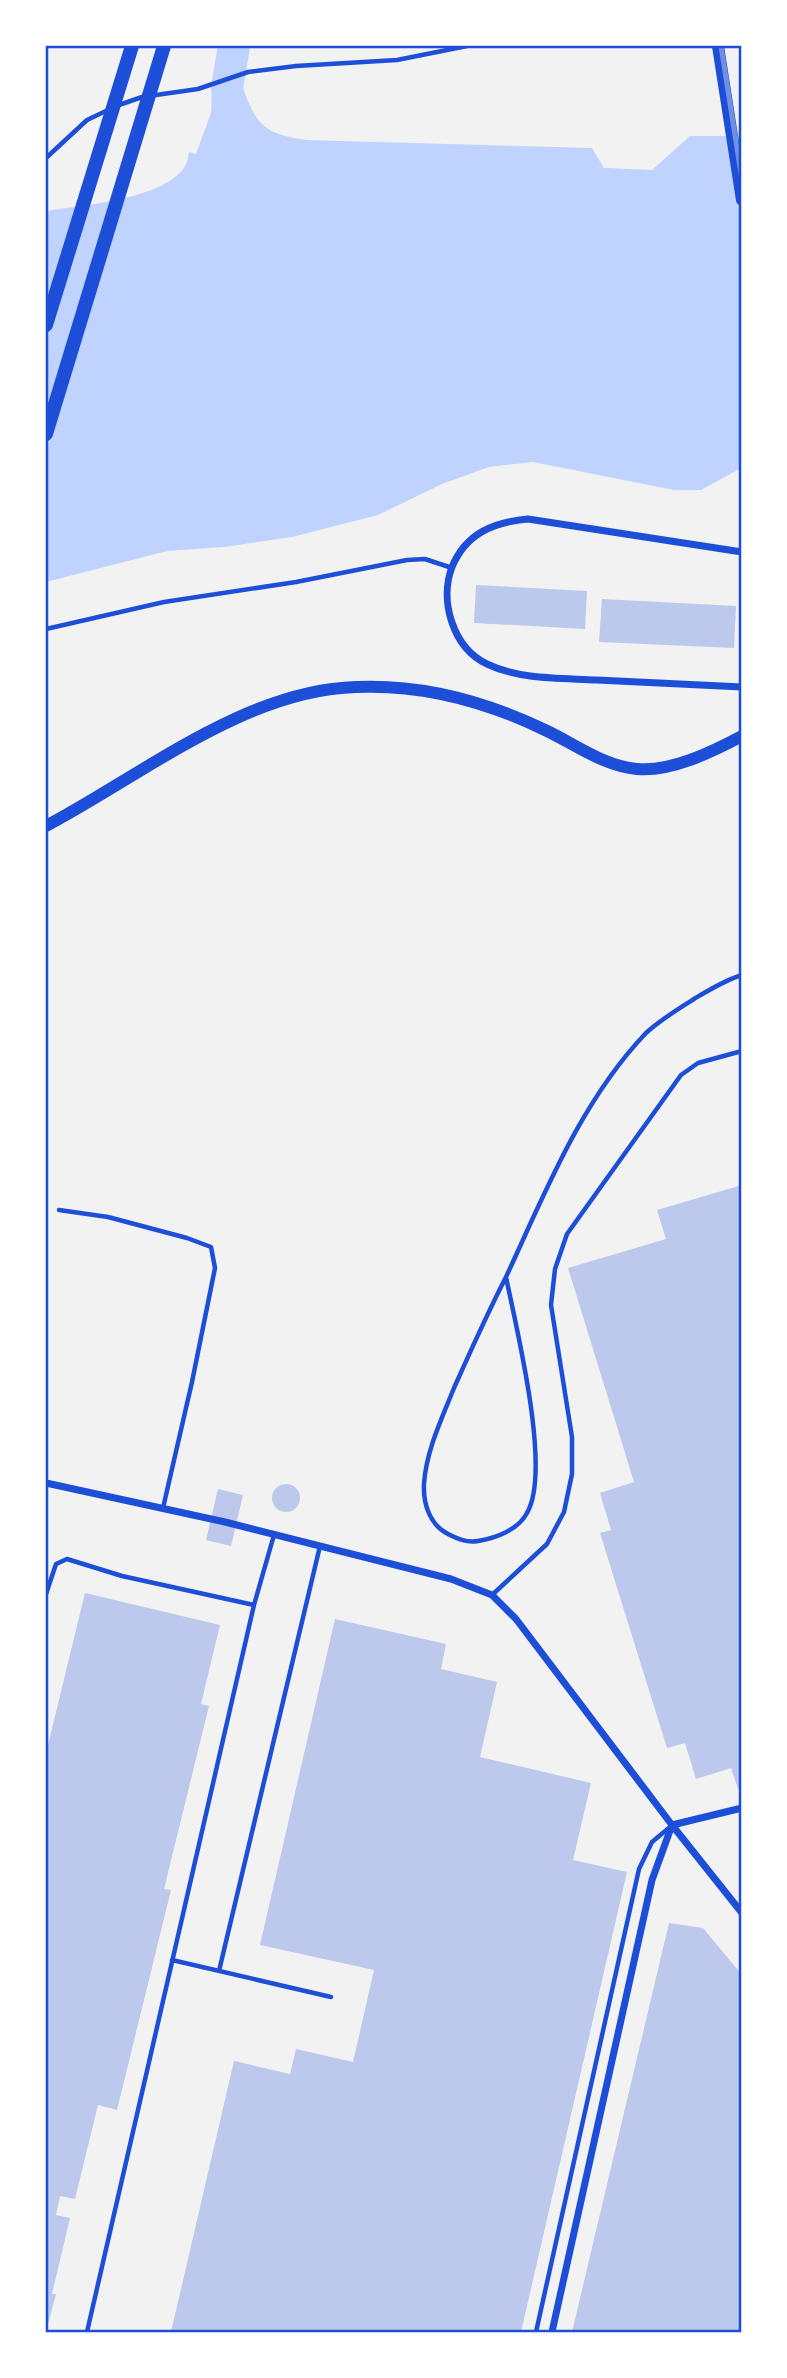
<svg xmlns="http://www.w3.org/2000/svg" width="787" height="2378" font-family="'Archivo Narrow',sans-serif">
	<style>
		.water { fill: #bfd3fe }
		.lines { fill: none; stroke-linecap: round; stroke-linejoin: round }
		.river { stroke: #bfd3fe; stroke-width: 32 }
		.building { fill: #bdc9ec }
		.service { stroke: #1d4ed8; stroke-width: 4.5 }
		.minor { stroke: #1d4ed8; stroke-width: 7 }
		.tertiary { stroke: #1d4ed8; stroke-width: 12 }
		.primary { stroke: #1d4ed8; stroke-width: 14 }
		.rail { stroke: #7290e2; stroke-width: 5 }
		.neatline { fill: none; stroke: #1d4ed8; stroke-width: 2.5 }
	</style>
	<rect width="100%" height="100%" fill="#f2f2f2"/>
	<!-- water -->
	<path class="water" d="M 242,85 C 256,125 263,134 306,140 L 592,148 L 604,168 L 652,170 L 690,136 L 741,136 L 741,468 L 701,490 L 674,490 L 533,462 L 489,467 L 442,484 L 378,515 L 292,537 L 224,547 L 167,551 L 46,582 L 46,211 C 83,205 160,200 184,168 C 187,164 188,157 189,152 L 196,154 L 211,113 L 212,90 Z"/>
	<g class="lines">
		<!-- river -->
		<path class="river" d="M 231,131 L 227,88 L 234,46"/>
	</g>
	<!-- building -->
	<path class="building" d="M 476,585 L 587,591 L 585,629 L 474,623 Z
		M 602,599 L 736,606 L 734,648 L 599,642 Z
		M 742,1185 L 742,1788 L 738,1789 L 731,1768 L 696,1779 L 685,1743 L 667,1748 L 600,1533 L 611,1530 L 600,1493 L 634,1482 L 568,1268 L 666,1239 L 657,1210 Z
		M272 1498a14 14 0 1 1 28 0a14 14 0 1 1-28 0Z
		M 218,1489 L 243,1495 L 231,1546 L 206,1540 Z
		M 85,1593 L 220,1625 L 201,1704 L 209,1706 L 164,1889 L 171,1890 L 117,2110 L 98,2105 L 75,2199 L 60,2196 L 56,2215 L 70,2218 L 52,2294 L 56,2294 L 46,2332 L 46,1753 Z
		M 335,1619 L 446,1644 L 441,1669 L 497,1682 L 480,1757 L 591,1783 L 573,1860 L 627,1872 L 521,2332 L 171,2332 L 234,2061 L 290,2074 L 296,2049 L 353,2062 L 374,1970 L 260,1945 Z
		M 669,1923 L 703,1928 L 742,1975 L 742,2332 L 572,2332 Z"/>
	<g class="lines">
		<!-- service -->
		<path class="service" d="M 119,105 L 142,97 L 198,89 L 248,72 L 296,66 L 397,60 L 467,46
			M 46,158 L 87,120 L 108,110
			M 46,629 L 164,602 L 296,582 L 407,560 L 425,559 L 452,568
			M 59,1210 L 108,1217 L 187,1238 L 211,1247 L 215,1268 L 192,1382 L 163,1508
			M 506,1277 C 516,1327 552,1470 527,1513 C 518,1530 496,1538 478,1541 C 467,1543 458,1539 448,1534 C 430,1525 423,1504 424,1484 C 426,1451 442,1418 454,1388 C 471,1350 487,1314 506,1277 Z
			M 506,1277 C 545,1193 581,1101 646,1033 C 660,1020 678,1009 694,999 C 709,990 725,980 742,975
			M 46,1594 L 56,1564 L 67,1559 L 122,1576 L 254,1605
			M 492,1595 L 547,1544 L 564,1512 L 572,1474 L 572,1437 L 551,1305 L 555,1269 L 567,1234 L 681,1075 L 698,1063 L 742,1051
			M 172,1960 L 331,1997
			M 219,1971 L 320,1546
			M 87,2332 L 254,1605 L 274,1535
			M 536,2332 L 639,1869 L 652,1842 L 670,1827"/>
		<!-- minor -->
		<path class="minor" d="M 742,552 L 528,519 C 494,522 466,533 452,567 C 439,601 453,648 487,664 C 520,680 561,678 597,680 C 645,682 693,685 742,687
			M 46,1483 L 225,1522 L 451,1579 L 492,1595 L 516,1619 L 672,1825 L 652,1880 L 552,2332
			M 742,1808 L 672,1825 L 742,1913"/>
		<!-- tertiary -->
		<path class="tertiary" d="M 718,46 L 742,200
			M 46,826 C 141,776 245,690 356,687 C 423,684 485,701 545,730 C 575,744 603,766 637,769 C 671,772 712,752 742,736"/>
		<!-- primary -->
		<path class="primary" d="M 46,325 L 132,46
			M 46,434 L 164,46"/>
		<!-- rail -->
		<path class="rail" d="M 721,46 L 742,180"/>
	</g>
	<!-- border -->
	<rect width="787" height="2378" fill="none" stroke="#ffffff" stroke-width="94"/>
	<rect x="47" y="47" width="693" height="2284" class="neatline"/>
</svg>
